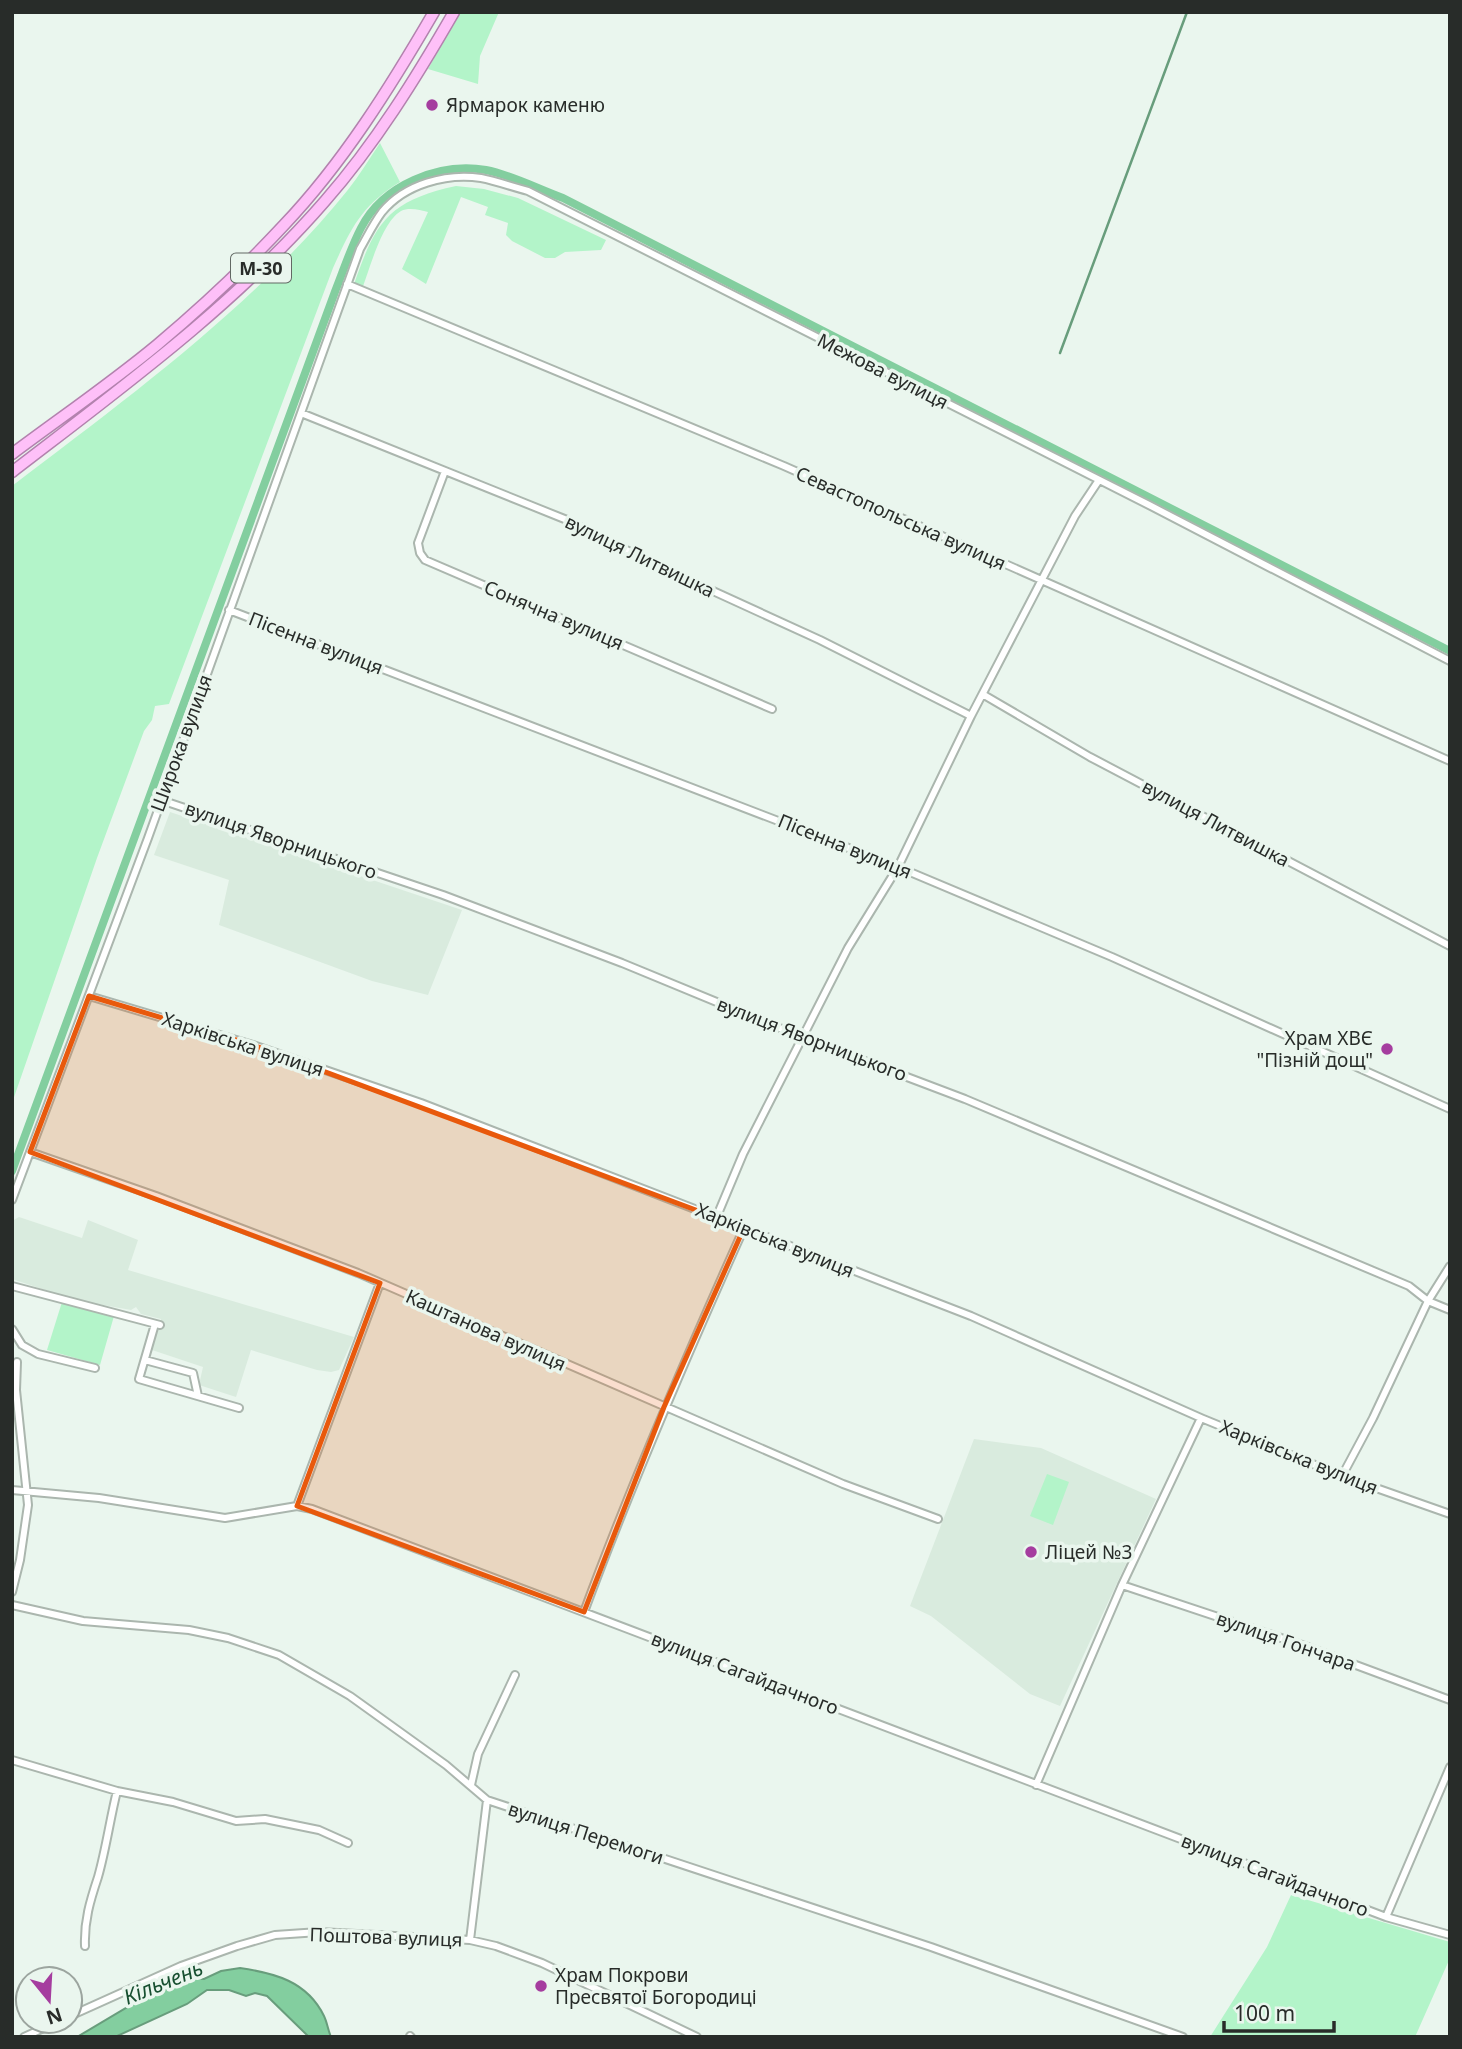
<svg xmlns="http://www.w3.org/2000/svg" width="1462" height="2049" font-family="'Noto Sans',sans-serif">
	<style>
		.built { fill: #d9ebde }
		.green { fill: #b3f4c9 }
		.water { fill: #83ce9f; stroke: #689d7c; stroke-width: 2 }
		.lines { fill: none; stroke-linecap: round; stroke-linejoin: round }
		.stream { stroke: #689d7c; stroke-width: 2.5 }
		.canal { stroke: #83ce9f; stroke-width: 8 }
		.minor-casing { stroke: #abb6ae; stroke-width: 10 }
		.trunk-casing { stroke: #b382ae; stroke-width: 13 }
		.minor { stroke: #fff; stroke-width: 6 }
		.trunk { stroke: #fec0f8; stroke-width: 10 }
		.marked { fill: #e8590c; fill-opacity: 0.2; stroke: #e8590c; stroke-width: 5; stroke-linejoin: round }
		.poi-dot { fill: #a53d9f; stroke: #eaf6ee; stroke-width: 2.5 }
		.labels { text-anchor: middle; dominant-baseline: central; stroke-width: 7; stroke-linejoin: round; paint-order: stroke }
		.shield { fill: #eaf6ee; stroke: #626964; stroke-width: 2 }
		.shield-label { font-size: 18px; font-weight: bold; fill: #282c29 }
		.poi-label { font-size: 19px; fill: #282c29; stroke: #eaf6ee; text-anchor: start }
		.street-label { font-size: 19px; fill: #282c29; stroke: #eaf6ee }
		.water-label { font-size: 21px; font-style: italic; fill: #174f30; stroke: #eaf6ee }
	</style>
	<rect width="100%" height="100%" fill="#eaf6ee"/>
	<!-- built -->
	<path class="built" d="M 170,812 L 462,910 L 428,995 L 372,981 L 219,925 L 229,880 L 154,855 Z
		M 19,1217 L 82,1238 L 88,1220 L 138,1240 L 128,1270 L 354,1337 L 339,1370 L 331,1372 L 317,1370 L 251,1350 L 236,1397 L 199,1385 L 203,1367 L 152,1350 L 161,1319 L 141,1314 L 136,1307 L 131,1310 L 75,1300 L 12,1279 L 12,1221 Z
		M 974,1439 L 1041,1448 L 1156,1499 L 1060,1706 L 1030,1694 L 931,1616 L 910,1606 Z"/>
	<!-- green -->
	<path class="green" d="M 460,12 L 499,12 L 480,56 L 478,84 L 428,69 Z
		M 380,143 L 400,182 C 362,205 351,228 333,268 L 169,704 L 155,706 L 152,720 L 144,731 L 97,858 L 12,1103 L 12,486 C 129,397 254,306 347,191 C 359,176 369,159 380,143 Z
		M 456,186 L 484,189 L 518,198 L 606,240 L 601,250 L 565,252 L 555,258 L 545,258 L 512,241 L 506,235 L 508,223 L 485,215 L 488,207 L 461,197 L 426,284 L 402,269 L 428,212 C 420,210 409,207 401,211 C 382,222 370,268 362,289 L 353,287 C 375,223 387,201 456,186 Z
		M 62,1302 L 114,1316 L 100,1365 L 47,1350 Z
		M 1047,1474 L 1069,1482 L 1053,1525 L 1030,1516 Z
		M 1291,1895 L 1450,1942 L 1450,1958 L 1415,2037 L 1210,2037 L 1267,1947 Z"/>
	<!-- water -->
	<path class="water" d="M 240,1968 C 274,1973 307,1981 324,2016 C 327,2022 328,2030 331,2037 L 309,2037 L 267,1996 L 255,1993 L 246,1996 L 229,1990 L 207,1990 L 187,2004 L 115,2037 L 77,2037 L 131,2005 L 175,1985 L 193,1978 L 204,1979 L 221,1971 Z"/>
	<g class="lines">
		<!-- stream -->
		<path class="stream" d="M 1060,353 L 1187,12"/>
		<!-- canal -->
		<path class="canal" d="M 12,1171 L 336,289 C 344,269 351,247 361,228 C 383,185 439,162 486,170 C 512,175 538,189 563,198 L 1450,651"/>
		<defs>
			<path id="minor" d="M 347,284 L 784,466 L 1450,761
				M 301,413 L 567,520 L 654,564 L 820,640 L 971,716
				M 445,471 L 418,543 L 420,553 L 425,560 L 772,709
				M 229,610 L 898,867 L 1112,957 L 1450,1109
				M 984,695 L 1090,757 L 1450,946
				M 161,800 L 443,895 L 622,963 L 804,1038 L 965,1099 L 1409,1286 L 1428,1301 L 1450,1310
				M 89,996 L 253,1045 L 421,1103 L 971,1316 L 1201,1418 L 1342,1476 L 1450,1514
				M 30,1152 L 156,1196 L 358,1273 L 843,1484 L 938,1519
				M 12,1200 L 148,838 L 360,249 C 367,237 373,224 382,212 C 405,184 446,173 481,178 C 497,181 512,187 528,191 L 1149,505 L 1450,661
				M 717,1216 L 743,1154 L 848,948 L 898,867 L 971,716 L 1075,516 L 1099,480
				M 12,1286 L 160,1325
				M 155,1324 L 139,1379 L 239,1408
				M 12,1329 L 22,1345 L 38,1354 L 95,1368
				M 145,1360 L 193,1373 L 198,1396
				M 1342,1476 L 1373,1418 L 1428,1301 L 1450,1266
				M 12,1490 L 99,1498 L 225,1518 L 297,1506 L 312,1509 L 1386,1917 L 1450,1935
				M 297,1506 L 380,1283
				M 1122,1585 L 1302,1645 L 1450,1700
				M 12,1592 L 20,1560 L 28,1505 L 16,1390 L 17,1362
				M 12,1605 L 83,1621 L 189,1630 L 228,1638 L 279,1655 L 350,1696 L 446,1765 L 487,1800 L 931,1947 L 1183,2037
				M 584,1612 C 632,1482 687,1355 744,1228
				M 12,1760 L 117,1791 L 173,1802 L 236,1821 L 265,1819 L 319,1830 L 348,1843
				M 471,1785 L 478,1754 L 515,1675
				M 1036,1785 L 1122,1585 L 1201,1418
				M 1386,1917 L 1450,1767
				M 470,1940 L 487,1800
				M 85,1946 C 84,1921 90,1901 98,1877 C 106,1849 110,1819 117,1791
				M 70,2016 L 181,1966 L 237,1946 L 275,1935 L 319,1932 L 470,1940 L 496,1946 L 542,1963 L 697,2037
				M 410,2036 L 411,2037
				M 24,2037 L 59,2021"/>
			<path id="trunk" d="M 12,454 C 60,418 110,384 157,345 C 201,308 244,268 284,225 C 343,163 391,86 434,12
				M 12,472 C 121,388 234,306 325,201 C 375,144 416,78 454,12"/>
		</defs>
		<!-- minor casing -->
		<use href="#minor" class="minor-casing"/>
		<!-- trunk casing -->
		<use href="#trunk" class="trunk-casing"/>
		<!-- minor -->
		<use href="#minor" class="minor"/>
		<!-- trunk -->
		<use href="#trunk" class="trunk"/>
	</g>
	<!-- marked area -->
	<path class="marked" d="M 89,996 L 253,1045 L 744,1228 L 664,1407 L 584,1612 L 297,1506 L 380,1283 L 30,1152 Z"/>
	<!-- markers -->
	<g class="poi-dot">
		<circle cx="432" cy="105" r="7"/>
		<circle cx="1387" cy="1049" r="7"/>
		<circle cx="1031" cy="1552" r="7"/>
		<circle cx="541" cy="1986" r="7"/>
	</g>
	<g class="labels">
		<!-- shield labels -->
		<rect class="shield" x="231" y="253.5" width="60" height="29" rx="5"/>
		<g class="shield-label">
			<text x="261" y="268">М-30</text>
		</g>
		<!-- poi labels -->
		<g class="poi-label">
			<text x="446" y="105">Ярмарок каменю</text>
			<text x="1373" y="1038" text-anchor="end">Храм ХВЄ<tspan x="1373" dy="22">"Пізній дощ"</tspan></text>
			<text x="1045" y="1552">Ліцей №3</text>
			<text x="555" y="1975">Храм Покрови<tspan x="555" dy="22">Пресвятої Богородиці</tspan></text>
		</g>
		<!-- street labels -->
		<g class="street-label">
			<text transform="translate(883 371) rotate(27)">Межова вулиця</text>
			<text transform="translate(901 518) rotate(24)">Севастопольська вулиця</text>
			<text transform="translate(640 556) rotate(26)">вулиця Литвишка</text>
			<text transform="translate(554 615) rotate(23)">Сонячна вулиця</text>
			<text transform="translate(316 643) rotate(21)">Пісенна вулиця</text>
			<text transform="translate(181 743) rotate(-70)">Широка вулиця</text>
			<text transform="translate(1216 823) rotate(28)">вулиця Литвишка</text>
			<text transform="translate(281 840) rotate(19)">вулиця Яворницького</text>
			<text transform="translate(845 846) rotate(22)">Пісенна вулиця</text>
			<text transform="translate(812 1039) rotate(21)">вулиця Яворницького</text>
			<text transform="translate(243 1044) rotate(18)">Харківська вулиця</text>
			<text transform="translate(775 1240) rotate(22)">Харківська вулиця</text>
			<text transform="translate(486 1330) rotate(24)">Каштанова вулиця</text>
			<text transform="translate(1299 1457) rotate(22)">Харківська вулиця</text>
			<text transform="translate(1286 1641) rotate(19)">вулиця Гончара</text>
			<text transform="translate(745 1673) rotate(21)">вулиця Сагайдачного</text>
			<text transform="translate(586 1833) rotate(18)">вулиця Перемоги</text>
			<text transform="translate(1275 1875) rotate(21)">вулиця Сагайдачного</text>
			<text transform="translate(386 1937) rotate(2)">Поштова вулиця</text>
		</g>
		<!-- water labels -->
		<g class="water-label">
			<text transform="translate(163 1982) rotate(-22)">Кільчень</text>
		</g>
	</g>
	<!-- border -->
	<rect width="1462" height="2049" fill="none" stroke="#282c29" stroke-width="28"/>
	<!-- north arrow -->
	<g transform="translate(49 2000) rotate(162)"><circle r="33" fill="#eaf6ee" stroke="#9ca59f" stroke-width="2"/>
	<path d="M0-5L12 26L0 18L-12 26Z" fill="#a53d9f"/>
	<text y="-10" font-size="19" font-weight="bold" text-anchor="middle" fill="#282c29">N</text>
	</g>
	<!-- scale -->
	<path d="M1224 2021v10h110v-10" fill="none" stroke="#282c29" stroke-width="3.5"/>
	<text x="1234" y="2021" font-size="21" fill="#282c29" stroke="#eaf6ee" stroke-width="5" paint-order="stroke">100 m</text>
</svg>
